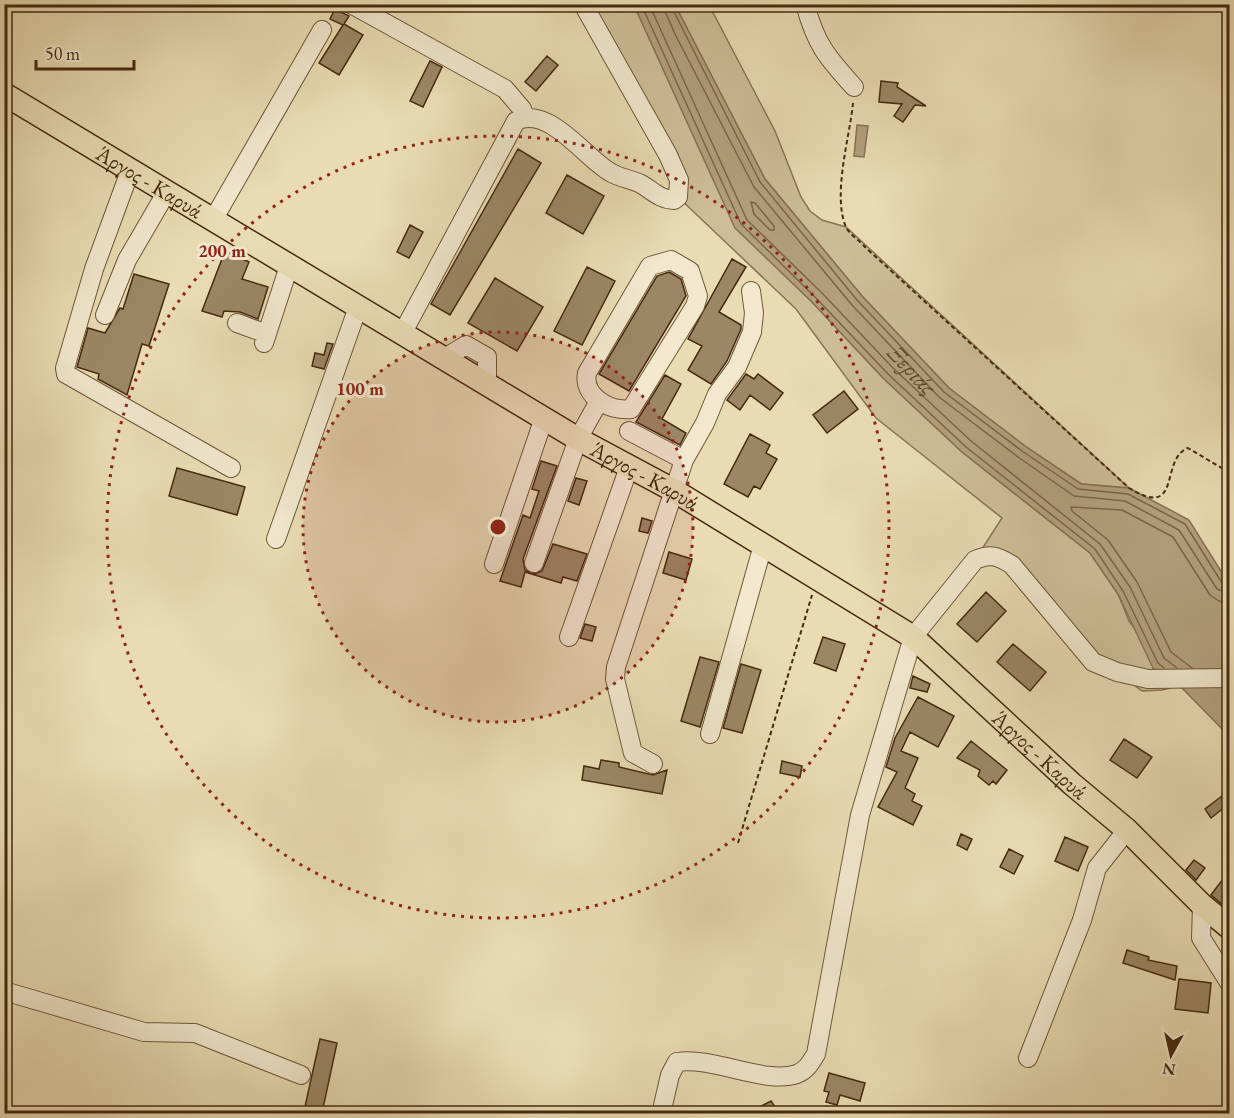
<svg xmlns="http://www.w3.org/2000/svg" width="1234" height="1118" font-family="'EB Garamond',serif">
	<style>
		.green { fill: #cdbe97; stroke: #8a7454; stroke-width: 1.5 }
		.water { fill: #b29f7c; stroke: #877051; stroke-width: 1.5 }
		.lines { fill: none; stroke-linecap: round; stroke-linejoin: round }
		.shore { stroke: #7c6446; stroke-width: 1.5 }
		.building { fill: #9b8765; stroke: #462a10; stroke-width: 1.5 }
		.minor-casing { stroke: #6f5639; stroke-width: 20 }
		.major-casing { stroke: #462a10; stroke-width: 25 }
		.path { stroke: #462a10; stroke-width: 2; stroke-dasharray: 4.5 3; stroke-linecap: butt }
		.minor { stroke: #f1e8ce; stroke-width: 18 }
		.major { stroke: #e9dcb3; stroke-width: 22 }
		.ring { fill: none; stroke: #8f2418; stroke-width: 3; stroke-dasharray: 3 6 }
		.labels { text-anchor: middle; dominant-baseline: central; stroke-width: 6; stroke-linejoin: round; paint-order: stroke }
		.street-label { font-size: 22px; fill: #462a10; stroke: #f1e8ce }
		.water-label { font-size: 24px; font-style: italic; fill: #61472b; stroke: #f1e8ce }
		.centre { fill: #8f2418; stroke: #f1e8ce; stroke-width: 3 }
		.ring-label { font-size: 18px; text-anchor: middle; font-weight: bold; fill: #8f2418; stroke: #f1e8ce; stroke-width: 6; stroke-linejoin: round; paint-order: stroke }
	</style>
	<rect width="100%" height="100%" fill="#e9dcb3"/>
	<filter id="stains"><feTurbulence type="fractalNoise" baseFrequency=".00333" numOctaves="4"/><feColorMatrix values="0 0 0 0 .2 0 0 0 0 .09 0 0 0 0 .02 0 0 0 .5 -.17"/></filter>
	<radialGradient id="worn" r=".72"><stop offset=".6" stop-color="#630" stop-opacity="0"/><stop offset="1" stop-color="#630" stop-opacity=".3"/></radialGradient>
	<!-- green -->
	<path class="green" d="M 583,5 L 634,5 L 736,228 L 812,302 L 883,378 L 962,452 L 1090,553 L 1118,594 L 1129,621 L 1179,686 L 1162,690 L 1142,691 L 1117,672 L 1093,662 L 1012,565 L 975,560 L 1002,518 L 876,418 L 796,309 L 678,197 L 679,180 Z
		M 675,5 L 709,5 L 775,131 L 801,197 L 810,211 L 822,220 L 846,227 L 1129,488 L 1082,484 L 1025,446 L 949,388 L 862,296 L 765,179 Z"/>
	<!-- water -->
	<path class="water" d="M 634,5 L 675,5 L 765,179 L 862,296 L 949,388 L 1025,446 L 1081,484 L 1129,488 L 1189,520 L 1229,584 L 1229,736 L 1180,686 L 1153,668 L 1118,594 L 1090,553 L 962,452 L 883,378 L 812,302 L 735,228 Z
		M 857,125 L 868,126 L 864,157 L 854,156 Z"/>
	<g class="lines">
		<!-- shore -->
		<g class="shore">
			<path d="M 641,4 L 741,224 L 816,298 L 888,374 L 966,447 L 1095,549 L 1123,591 L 1158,663 L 1164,668"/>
			<path d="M 649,4 L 747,220 L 822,293 L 893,368 L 971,441 L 1100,544 L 1130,587 L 1164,658 L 1177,668"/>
			<path id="s1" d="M 662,4 L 675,34 L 754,187 L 852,305 L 939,397 L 1018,457 L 1074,496 L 1125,501 L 1179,530 L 1217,589 L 1230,594"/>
			<path d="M 670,4 L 760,182 L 857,300 L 944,392 L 1022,451 L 1078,489 L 1128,494 L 1185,524 L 1222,583 L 1230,586"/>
			<path d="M 751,202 L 755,203 L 774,226 L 774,230 L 770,230 L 754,214 Z"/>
			<path d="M 1192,668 L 1171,652 L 1137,582 L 1108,540 L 1072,511 L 1071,507 L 1122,510 L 1173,537 L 1210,595 L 1219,601 L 1230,603"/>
		</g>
	</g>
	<!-- building -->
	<path class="building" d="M 335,9 L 349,16 L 344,24 L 363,35 L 339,75 L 319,63 L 343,25 L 330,19 Z
		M 547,56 L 558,65 L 536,91 L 525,82 Z
		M 430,61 L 442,67 L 423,107 L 410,101 Z
		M 881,81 L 898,83 L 897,87 L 926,106 L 915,105 L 903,122 L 894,116 L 902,104 L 879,102 Z
		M 518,149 L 541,163 L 450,315 L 431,304 Z
		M 567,175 L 604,196 L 583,234 L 546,213 Z
		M 410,225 L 423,232 L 409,258 L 397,252 Z
		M 225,251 L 249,262 L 242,279 L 268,287 L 258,319 L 240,312 L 224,311 L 222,317 L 202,311 Z
		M 732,259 L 746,267 L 719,312 L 741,325 L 741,329 L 727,361 L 711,384 L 688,370 L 702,346 L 688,339 Z
		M 587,267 L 615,281 L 582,345 L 554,331 Z
		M 669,272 L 681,279 L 686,296 L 629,391 L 599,374 L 657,276 Z
		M 134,274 L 169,284 L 149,346 L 142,344 L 127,395 L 98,379 L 99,374 L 77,367 L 88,328 L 105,333 L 120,308 L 123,309 Z
		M 495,278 L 543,307 L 517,351 L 468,323 Z
		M 327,343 L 333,344 L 324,369 L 312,366 L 315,353 L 324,355 Z
		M 746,374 L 754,379 L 758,374 L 783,393 L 770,410 L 750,395 L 740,410 L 727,400 Z
		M 665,375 L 681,384 L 662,419 L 686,433 L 680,445 L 636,422 Z
		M 844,391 L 858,409 L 827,433 L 813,415 Z
		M 750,434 L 770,445 L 766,453 L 777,459 L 760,489 L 754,486 L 748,497 L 724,484 Z
		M 541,461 L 557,466 L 523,559 L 525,570 L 535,574 L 542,571 L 553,544 L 587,554 L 577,581 L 563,577 L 561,583 L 525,572 L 521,587 L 500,581 L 523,515 L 530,518 L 539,491 L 532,489 Z
		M 177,468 L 245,487 L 237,515 L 169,496 Z
		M 576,478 L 587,481 L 579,505 L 568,501 Z
		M 642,518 L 652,521 L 648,533 L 639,531 Z
		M 669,552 L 692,559 L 686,580 L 663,573 Z
		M 986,592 L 1006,611 L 977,642 L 957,624 Z
		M 585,624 L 596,627 L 592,641 L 580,638 Z
		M 823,637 L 845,644 L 836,671 L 814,663 Z
		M 1013,644 L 1046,672 L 1030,691 L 997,662 Z
		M 700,657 L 719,662 L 700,727 L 681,721 Z
		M 741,664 L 761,670 L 742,733 L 723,728 Z
		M 913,676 L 930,684 L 927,692 L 910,688 Z
		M 918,697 L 954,716 L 938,747 L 910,732 L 901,751 L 918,758 L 905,788 L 915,794 L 912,801 L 922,806 L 913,825 L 878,807 L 897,772 L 886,767 L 895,738 Z
		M 1124,739 L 1152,757 L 1137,778 L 1110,760 Z
		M 971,741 L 1007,770 L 996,784 L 993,781 L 989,785 L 978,776 L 980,770 L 957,758 Z
		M 601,760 L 619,763 L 619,767 L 653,775 L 667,770 L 662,794 L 582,780 L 584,766 L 599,769 Z
		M 782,761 L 802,766 L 800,777 L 780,773 Z
		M 1230,790 L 1230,803 L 1211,818 L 1205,809 Z
		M 961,834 L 972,839 L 967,850 L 957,845 Z
		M 1065,837 L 1088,847 L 1078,871 L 1055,861 Z
		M 1009,849 L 1023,856 L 1014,874 L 1000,867 Z
		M 1194,860 L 1205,868 L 1196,880 L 1186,870 Z
		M 1223,879 L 1230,884 L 1230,899 L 1224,906 L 1211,895 Z
		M 1127,950 L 1149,957 L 1148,960 L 1177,966 L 1175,980 L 1123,963 Z
		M 1179,979 L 1211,983 L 1208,1013 L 1175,1009 Z
		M 320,1039 L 337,1043 L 322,1113 L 314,1113 L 304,1111 Z
		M 829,1073 L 865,1083 L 860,1101 L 840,1095 L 837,1105 L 826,1102 L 829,1092 L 824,1091 Z
		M 771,1101 L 779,1113 L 748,1113 Z"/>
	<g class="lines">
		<defs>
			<path id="minor" d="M 351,4 L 505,89 L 522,109 L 525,117
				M 805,4 C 816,45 827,57 854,87
				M 130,171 L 94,269 L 65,368 L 66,374 L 231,468
				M 213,220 L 322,30
				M 671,260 L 690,271 L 698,296 L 695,306 L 631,409 C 610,412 582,396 587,373 L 650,266 Z
				M 105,315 L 127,260 L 166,193
				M 237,323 L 267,334
				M 402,334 L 516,121 C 549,105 584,157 610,172 C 619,178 631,179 641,184 C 653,191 659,199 674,200 L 678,197 L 679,180 L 668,155 L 583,4
				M 264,343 L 289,266
				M 443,359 L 466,345 L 487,357 L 487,383
				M 629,431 L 684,460
				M 276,539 L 358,307
				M 534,563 L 578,439 L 599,401
				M 494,564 L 544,418
				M 569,637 L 629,467
				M 710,734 L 763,545
				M 653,764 L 633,753 L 615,679 L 616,667 L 684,460 L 705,423 L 717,394 L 737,367 L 752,332 L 754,313 L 751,291
				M 1202,905 L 1201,938 L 1230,984
				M 4,991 L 144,1032 L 195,1033 L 301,1075
				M 1028,1058 L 1082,920 L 1097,868 L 1127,830
				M 661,1114 L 670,1075 L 677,1062 C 713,1056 765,1085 797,1074 C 807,1070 811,1062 816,1054 L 860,815 L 913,637 L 975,560 C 990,553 998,556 1012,565 L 1093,662 L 1117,672 L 1148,679 L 1230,678"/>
			<g id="major">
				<path id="s2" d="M 4,94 L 578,439 L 673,490 L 913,637 L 1072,784 L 1127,830 L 1202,905 L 1230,928"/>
			</g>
		</defs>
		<!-- minor casing -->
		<use href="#minor" class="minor-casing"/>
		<!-- major casing -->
		<use href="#major" class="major-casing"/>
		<!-- path -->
		<path class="path" d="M 853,103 C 850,136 832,195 846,227 C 849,234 860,241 865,247 L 1129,488 C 1183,521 1159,459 1188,448 L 1230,473
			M 738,843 L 812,595
			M 475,1114 L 476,1109"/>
		<!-- minor -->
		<use href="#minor" class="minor"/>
		<!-- major -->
		<use href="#major" class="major"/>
	</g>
	<!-- distance rings -->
	<circle cx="498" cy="527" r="195" fill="#8f2418" fill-opacity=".12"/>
	<g class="ring">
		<circle cx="498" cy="527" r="195"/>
		<circle cx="498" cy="527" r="391"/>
	</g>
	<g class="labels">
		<!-- street labels -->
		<g class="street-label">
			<text stroke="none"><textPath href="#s2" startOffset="170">Άργος - Καρυά</textPath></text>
			<text stroke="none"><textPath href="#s2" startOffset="746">Άργος - Καρυά</textPath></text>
			<text stroke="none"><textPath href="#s2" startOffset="1232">Άργος - Καρυά</textPath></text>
		</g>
		<!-- water labels -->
		<g class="water-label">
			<text stroke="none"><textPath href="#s1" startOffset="447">Ξεριάς</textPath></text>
		</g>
	</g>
	<circle cx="498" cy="527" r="9" class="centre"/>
	<g class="ring-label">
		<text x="222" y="257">200 m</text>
		<text x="360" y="395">100 m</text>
	</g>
	<!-- margin -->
	<rect width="1234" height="1118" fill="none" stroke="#e9dcb3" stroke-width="24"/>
	<rect x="6" y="6" width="1222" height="1106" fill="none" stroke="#462a10" stroke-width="3"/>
	<rect x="12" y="12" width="1210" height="1094" fill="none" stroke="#462a10" stroke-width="1.5"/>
	<!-- north arrow -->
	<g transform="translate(1171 1055) rotate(188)" stroke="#f1e8ce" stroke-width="4.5" paint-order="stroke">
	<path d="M0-4.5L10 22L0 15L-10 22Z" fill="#462a10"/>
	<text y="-9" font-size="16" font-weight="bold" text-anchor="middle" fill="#462a10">N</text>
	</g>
	<!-- scale -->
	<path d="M36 60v9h98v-9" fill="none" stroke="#462a10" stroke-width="3"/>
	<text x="45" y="60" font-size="18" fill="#462a10" stroke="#f1e8ce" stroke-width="4.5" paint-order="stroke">50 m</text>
	<rect width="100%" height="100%" filter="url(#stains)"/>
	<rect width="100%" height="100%" fill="url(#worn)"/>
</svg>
